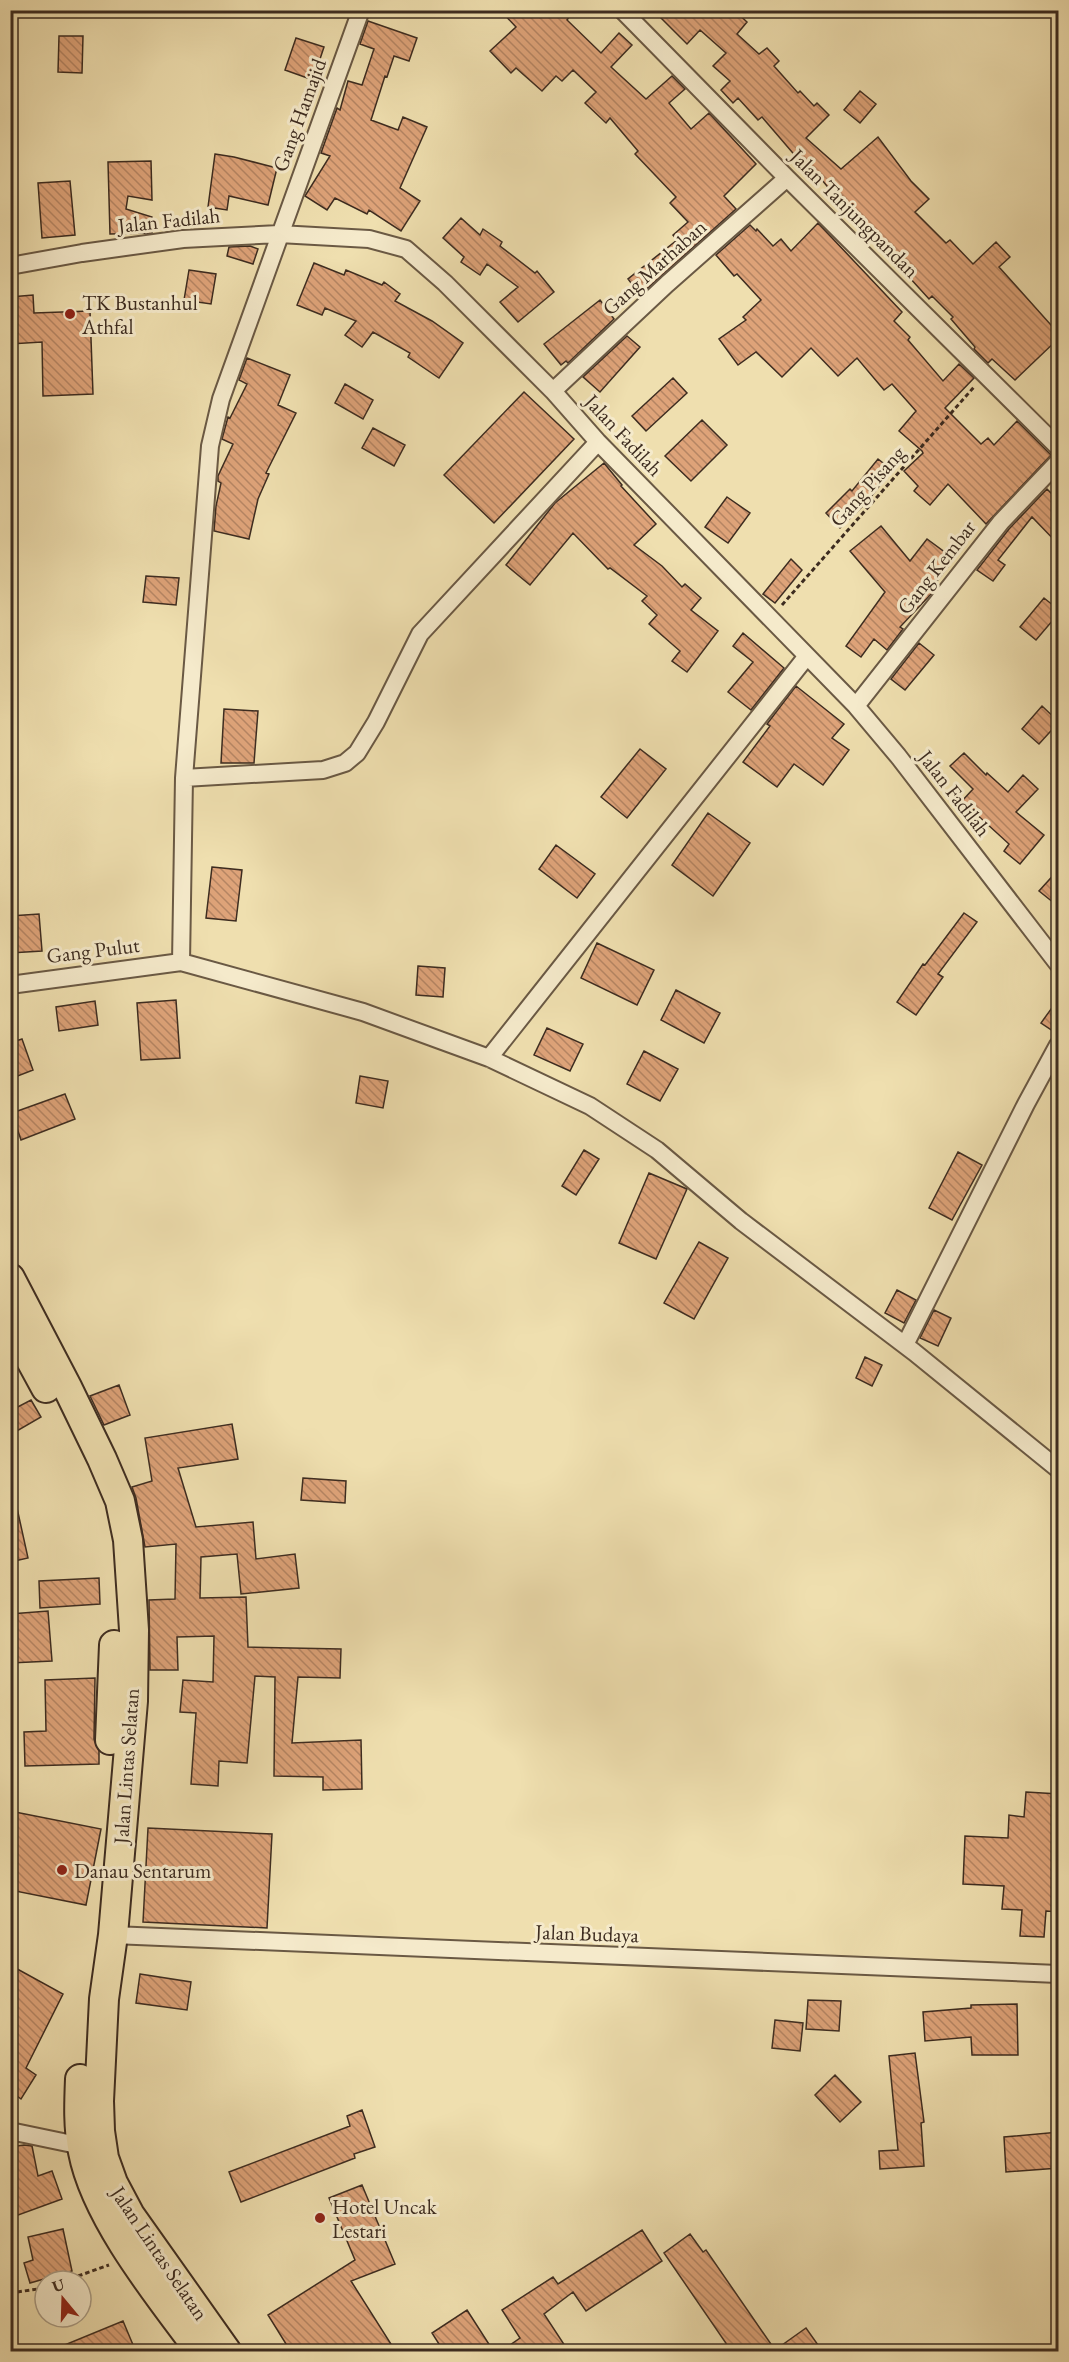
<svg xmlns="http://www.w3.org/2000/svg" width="1069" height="2362" font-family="'EB Garamond',serif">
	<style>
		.building { fill: url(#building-back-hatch); stroke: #3d2c20; stroke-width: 1.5 }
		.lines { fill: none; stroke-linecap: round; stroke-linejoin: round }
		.street-casing { stroke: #6a5944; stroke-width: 20 }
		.highway-casing { stroke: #3d2c20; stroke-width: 32 }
		.path { stroke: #3d2c20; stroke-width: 3; stroke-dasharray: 4.5 3; stroke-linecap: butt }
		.street { stroke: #f5eacb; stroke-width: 16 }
		.highway { stroke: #efdfaf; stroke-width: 28 }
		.poi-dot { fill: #8f2418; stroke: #f5eacb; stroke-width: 2 }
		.labels { text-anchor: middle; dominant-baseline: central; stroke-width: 6; stroke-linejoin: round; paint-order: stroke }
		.street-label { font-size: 21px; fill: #3d2c20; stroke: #f5eacb }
		.poi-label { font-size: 21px; fill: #3d2c20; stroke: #f5eacb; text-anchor: start }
	</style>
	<defs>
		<pattern id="building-back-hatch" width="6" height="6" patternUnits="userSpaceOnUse" patternTransform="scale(1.5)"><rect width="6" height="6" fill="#dea379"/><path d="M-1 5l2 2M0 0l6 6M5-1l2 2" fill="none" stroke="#b58563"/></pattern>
	</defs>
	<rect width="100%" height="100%" fill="#efdfaf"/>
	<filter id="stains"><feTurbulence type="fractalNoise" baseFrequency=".00333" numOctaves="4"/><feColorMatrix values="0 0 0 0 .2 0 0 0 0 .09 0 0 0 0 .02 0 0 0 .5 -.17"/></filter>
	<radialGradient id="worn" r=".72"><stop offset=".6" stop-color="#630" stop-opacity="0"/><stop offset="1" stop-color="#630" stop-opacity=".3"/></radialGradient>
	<!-- building -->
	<path class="building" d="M 500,10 L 562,10 L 569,17 L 567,20 L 601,53 L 619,33 L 632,45 L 611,67 L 646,99 L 672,76 L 685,89 L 669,103 L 691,129 L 709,113 L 756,164 L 724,196 L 736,209 L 640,295 L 628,279 L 677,240 L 673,235 L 688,222 L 670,203 L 676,197 L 635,154 L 638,151 L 610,118 L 606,123 L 585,103 L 596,92 L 573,70 L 562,81 L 556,76 L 542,91 L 516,68 L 511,73 L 490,51 L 516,27 Z
		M 653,10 L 734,10 L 747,22 L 737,34 L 759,54 L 767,48 L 779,61 L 774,66 L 798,93 L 800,91 L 814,106 L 817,103 L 829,115 L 806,138 L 841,169 L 878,137 L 911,181 L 929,199 L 915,212 L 946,243 L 950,240 L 973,264 L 996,242 L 1010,257 L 999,267 L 1059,334 L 1059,338 L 1015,380 L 992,359 L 988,363 L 974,349 L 975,347 L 951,319 L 953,317 L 932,296 L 929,299 L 909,277 L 913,273 L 886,240 L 878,246 L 866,232 L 869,229 L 840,194 L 836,197 L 822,180 L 798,159 L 762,117 L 758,120 L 738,98 L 733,103 L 721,90 L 730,81 L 713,66 L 726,53 L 700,30 L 687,44 Z
		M 368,21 L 417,38 L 409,61 L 394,56 L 387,77 L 385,76 L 371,120 L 398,130 L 403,117 L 427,127 L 400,188 L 420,201 L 401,231 L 369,210 L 367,214 L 335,198 L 327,210 L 305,196 L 330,156 L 321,153 L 337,108 L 340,110 L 348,81 L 362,85 L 374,49 L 360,44 Z
		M 59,36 L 83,36 L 82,73 L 58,72 Z
		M 296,38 L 324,47 L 313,80 L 285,70 Z
		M 860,91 L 876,104 L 860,123 L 844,110 Z
		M 215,154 L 234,157 L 277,168 L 268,205 L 229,196 L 227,210 L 208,207 Z
		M 151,161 L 152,200 L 128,196 L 126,209 L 152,217 L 152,233 L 110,234 L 108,162 Z
		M 70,181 L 75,235 L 42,238 L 38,183 Z
		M 461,218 L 480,235 L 483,229 L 502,242 L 500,246 L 535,273 L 537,271 L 554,292 L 518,322 L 500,302 L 518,287 L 487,264 L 480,275 L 461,262 L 464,257 L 443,238 Z
		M 818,223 L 902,312 L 894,321 L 910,337 L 908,340 L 943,381 L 959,364 L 974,378 L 945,408 L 981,444 L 988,438 L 994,445 L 1017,421 L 1051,455 L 986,524 L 948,484 L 930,505 L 914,491 L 918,486 L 904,471 L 923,453 L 922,451 L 899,431 L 916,411 L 892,384 L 884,390 L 857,358 L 838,376 L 811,348 L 782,377 L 756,352 L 738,365 L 719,339 L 746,320 L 743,317 L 761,300 L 737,274 L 734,276 L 716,255 L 750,225 L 756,231 L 757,229 L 773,246 L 781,239 L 791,251 Z
		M 250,246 L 258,249 L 253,264 L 227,256 L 229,247 Z
		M 314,263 L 344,275 L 346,270 L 382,285 L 384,282 L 400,294 L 395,301 L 432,321 L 463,343 L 439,378 L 408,357 L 410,353 L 373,332 L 362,347 L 345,335 L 356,321 L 325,308 L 322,315 L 297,305 Z
		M 189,270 L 216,274 L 211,304 L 184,300 Z
		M 33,295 L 34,313 L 90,311 L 93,394 L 43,396 L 42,342 L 10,344 L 10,297 Z
		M 600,300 L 614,319 L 568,363 L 566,361 L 561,365 L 544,344 Z
		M 627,336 L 640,347 L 600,392 L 583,377 Z
		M 247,358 L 290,375 L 278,405 L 296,413 L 266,473 L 269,474 L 258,499 L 249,539 L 214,531 L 216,506 L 221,483 L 218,481 L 218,476 L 233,444 L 222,439 L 228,417 L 230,418 L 247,384 L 239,380 Z
		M 673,378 L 687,393 L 646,431 L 632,416 Z
		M 345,384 L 373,400 L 363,419 L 335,403 Z
		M 524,392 L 574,439 L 494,523 L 444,475 Z
		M 702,420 L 727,445 L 691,481 L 665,456 Z
		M 373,428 L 405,445 L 394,466 L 362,448 Z
		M 878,459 L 892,470 L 866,503 L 840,528 L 826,513 L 850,489 L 852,491 Z
		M 604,463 L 622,485 L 621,486 L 656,524 L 634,545 L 662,566 L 682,587 L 685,584 L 701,598 L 691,610 L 718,631 L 687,672 L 672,661 L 680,651 L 649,624 L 657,615 L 642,601 L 647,596 L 610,568 L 608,569 L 573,533 L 530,585 L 506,565 L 555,503 Z
		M 1047,489 L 1059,501 L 1059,545 L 1032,517 L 998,560 L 1005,565 L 993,581 L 977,570 L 1009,529 Z
		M 727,497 L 750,513 L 728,543 L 705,527 Z
		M 881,526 L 910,561 L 927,539 L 954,559 L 930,590 L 933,592 L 900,627 L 903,629 L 887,650 L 874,639 L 861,657 L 846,646 L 885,592 L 850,551 Z
		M 791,559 L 802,570 L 775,603 L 763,594 Z
		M 146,576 L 179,578 L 176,605 L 143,602 Z
		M 1044,598 L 1059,610 L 1059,613 L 1036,640 L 1020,627 Z
		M 743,633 L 784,668 L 751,710 L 728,692 L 753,662 L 733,646 Z
		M 919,643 L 934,655 L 905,690 L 891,679 Z
		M 796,686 L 844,724 L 832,738 L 849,750 L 823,785 L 794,764 L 777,787 L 743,762 L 770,726 L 767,724 Z
		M 1042,706 L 1059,722 L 1039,744 L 1022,729 Z
		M 224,709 L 258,711 L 254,763 L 221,763 Z
		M 640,749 L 666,769 L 627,818 L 601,797 Z
		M 964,753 L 986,775 L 987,773 L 1008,792 L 1023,775 L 1038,789 L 1016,812 L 1044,835 L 1020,864 L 1004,851 L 1009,844 L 962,801 L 973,789 L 950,766 Z
		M 708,813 L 750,843 L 713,896 L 672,865 Z
		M 556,845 L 595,874 L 577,898 L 539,869 Z
		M 212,867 L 242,870 L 236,921 L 206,918 Z
		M 1059,869 L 1059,907 L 1039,891 Z
		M 964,913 L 977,922 L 938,974 L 943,977 L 916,1015 L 897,1002 L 923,964 L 925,965 Z
		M 39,914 L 42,951 L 10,953 L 10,916 Z
		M 597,943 L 654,970 L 637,1005 L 581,978 Z
		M 418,966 L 445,968 L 443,997 L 416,995 Z
		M 676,990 L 720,1013 L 704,1043 L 661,1020 Z
		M 1059,998 L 1059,1035 L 1041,1023 Z
		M 176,1000 L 180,1058 L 141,1060 L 137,1003 Z
		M 95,1001 L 98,1025 L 59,1031 L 56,1007 Z
		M 547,1028 L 583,1044 L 570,1071 L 534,1055 Z
		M 22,1039 L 33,1070 L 10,1079 L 10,1043 Z
		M 644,1051 L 678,1069 L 660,1101 L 627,1084 Z
		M 360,1076 L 388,1081 L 383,1108 L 356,1103 Z
		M 65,1094 L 75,1119 L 21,1140 L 12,1113 Z
		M 584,1150 L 599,1159 L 576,1195 L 562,1186 Z
		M 958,1152 L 982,1165 L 952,1220 L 929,1208 Z
		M 649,1173 L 687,1189 L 656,1259 L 619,1243 Z
		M 699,1242 L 728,1258 L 694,1319 L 664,1303 Z
		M 897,1290 L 916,1300 L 904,1323 L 885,1313 Z
		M 934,1310 L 951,1318 L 938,1346 L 920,1338 Z
		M 865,1357 L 882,1365 L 872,1386 L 856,1378 Z
		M 119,1385 L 130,1415 L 104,1425 L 90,1396 Z
		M 31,1400 L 41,1417 L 10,1435 L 10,1411 Z
		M 232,1424 L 238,1459 L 178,1468 L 196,1527 L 253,1522 L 256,1559 L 295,1554 L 299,1588 L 241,1594 L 237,1554 L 201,1557 L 200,1598 L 246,1597 L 248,1647 L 341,1649 L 340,1678 L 298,1677 L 292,1743 L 361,1740 L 362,1789 L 323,1790 L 323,1777 L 274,1776 L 275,1677 L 255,1676 L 247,1763 L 219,1761 L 218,1786 L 191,1784 L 196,1713 L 180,1712 L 183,1680 L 213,1682 L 214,1636 L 177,1637 L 178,1670 L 150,1670 L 149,1600 L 175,1599 L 176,1544 L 145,1547 L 136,1498 L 132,1487 L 152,1481 L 145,1438 Z
		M 303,1478 L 346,1481 L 345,1503 L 301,1500 Z
		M 10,1508 L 17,1508 L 28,1558 L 10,1562 Z
		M 99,1578 L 100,1604 L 40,1608 L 39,1581 Z
		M 48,1611 L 52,1661 L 10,1663 L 10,1614 Z
		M 95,1678 L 94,1739 L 99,1751 L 99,1764 L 25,1766 L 24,1732 L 46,1731 L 45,1680 Z
		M 1026,1792 L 1059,1794 L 1059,1912 L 1046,1911 L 1044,1937 L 1020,1936 L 1022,1910 L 1002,1909 L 1004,1886 L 963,1884 L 965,1836 L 1008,1838 L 1009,1815 L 1024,1817 Z
		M 10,1811 L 101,1829 L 86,1905 L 10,1890 Z
		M 148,1828 L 272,1834 L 267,1928 L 143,1922 Z
		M 10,1965 L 63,1994 L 26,2068 L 36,2075 L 21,2099 L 13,2093 L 10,2097 Z
		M 140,1974 L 191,1982 L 187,2010 L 136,2003 Z
		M 808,2000 L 841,2001 L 839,2031 L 806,2029 Z
		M 1017,2004 L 1018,2055 L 972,2055 L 971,2037 L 925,2041 L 923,2012 L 971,2008 L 971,2005 Z
		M 775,2020 L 803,2023 L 800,2051 L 772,2048 Z
		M 915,2053 L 924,2122 L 921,2123 L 924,2166 L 880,2169 L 879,2151 L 898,2150 L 889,2056 Z
		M 835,2075 L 861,2102 L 840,2122 L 815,2095 Z
		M 362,2110 L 375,2147 L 354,2154 L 355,2158 L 241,2202 L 229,2172 L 350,2126 L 347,2116 Z
		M 1059,2132 L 1059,2168 L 1006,2172 L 1004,2137 Z
		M 24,2145 L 32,2146 L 38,2176 L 52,2171 L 62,2199 L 10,2218 L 10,2147 Z
		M 362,2185 L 395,2264 L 351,2281 L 396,2352 L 291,2352 L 268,2315 L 355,2260 L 329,2198 Z
		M 63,2229 L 72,2271 L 30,2283 L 24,2263 L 33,2260 L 28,2237 Z
		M 642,2230 L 662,2261 L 586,2311 L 573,2292 L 544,2314 L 569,2352 L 500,2352 L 520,2338 L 502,2310 L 553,2277 L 558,2284 Z
		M 690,2234 L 703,2252 L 706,2250 L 775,2350 L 806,2328 L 823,2352 L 732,2352 L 664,2253 Z
		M 467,2310 L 494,2352 L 444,2352 L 432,2333 Z
		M 123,2321 L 136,2352 L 50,2352 L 50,2351 Z"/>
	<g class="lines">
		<defs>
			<path id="street" d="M 622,10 L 787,178 L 1058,447
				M 10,266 L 82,253 L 183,239 L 279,234 L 369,239 L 406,249 L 445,283 L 553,391 L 598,442 L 856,706 L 898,756 L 1058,964
				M 553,391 L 667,284 L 787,178
				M 856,706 L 1001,522 L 1058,462
				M 184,778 L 323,770 L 345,763 L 357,753 L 376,722 L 420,634 L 598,442
				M 181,962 L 184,778 L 210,446 L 221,399 L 361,10
				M 10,985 L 181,962 L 363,1012 L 489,1058 L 590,1106 L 657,1150 L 741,1221 L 914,1352 L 1058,1469
				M 489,1058 L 807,656
				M 905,1345 L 1026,1104 L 1058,1045
				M 113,1935 L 1058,1974
				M 10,2131 L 82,2146"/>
			<path id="highway" d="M 10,1278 L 68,1389 L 102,1459 L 120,1501 L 128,1540 L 134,1630 L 133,1701 L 113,1935 L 104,1999 L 99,2101 L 100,2131 L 104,2158 L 113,2183 L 130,2215 L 227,2352
				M 10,1322 L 46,1388
				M 110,1740 L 114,1645
				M 80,2079 C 79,2103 78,2128 83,2152 C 96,2219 160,2297 201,2352"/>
		</defs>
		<!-- street casing -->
		<use href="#street" class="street-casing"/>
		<!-- highway casing -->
		<use href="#highway" class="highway-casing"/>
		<!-- path -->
		<path class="path" d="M 782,605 L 974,387
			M 64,2281 L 109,2265
			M 10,2293 L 45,2288"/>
		<!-- street -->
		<use href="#street" class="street"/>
		<!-- highway -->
		<use href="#highway" class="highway"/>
	</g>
	<!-- markers -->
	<g class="poi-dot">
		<circle cx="70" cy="314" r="6"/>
		<circle cx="62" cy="1870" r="6"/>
		<circle cx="320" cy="2218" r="6"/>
	</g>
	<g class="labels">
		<!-- street labels -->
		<g class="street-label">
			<text transform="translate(299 115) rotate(-70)">Gang Hamajid</text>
			<text transform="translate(855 213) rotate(45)">Jalan Tanjungpandan</text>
			<text transform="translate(169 220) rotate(-6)">Jalan Fadilah</text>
			<text transform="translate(654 267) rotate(-42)">Gang Marhaban</text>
			<text transform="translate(624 435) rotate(47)">Jalan Fadilah</text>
			<text transform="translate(867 486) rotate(-48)">Gang Pisang</text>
			<text transform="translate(936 567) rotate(-52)">Gang Kembar</text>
			<text transform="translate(955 793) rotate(52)">Jalan Fadilah</text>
			<text transform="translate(93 950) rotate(-7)">Gang Pulut</text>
			<text transform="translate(126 1766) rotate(-86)">Jalan Lintas Selatan</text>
			<text transform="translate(587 1933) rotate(2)">Jalan Budaya</text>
			<text transform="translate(160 2253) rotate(56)">Jalan Lintas Selatan</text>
		</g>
		<!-- poi labels -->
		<g class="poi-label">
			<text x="82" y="302">TK Bustanhul<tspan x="82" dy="24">Athfal</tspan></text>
			<text x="74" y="1870">Danau Sentarum</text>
			<text x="332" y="2206">Hotel Uncak<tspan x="332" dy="24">Lestari</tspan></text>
		</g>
	</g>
	<!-- margin -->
	<rect width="1069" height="2362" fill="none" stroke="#efdfaf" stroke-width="36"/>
	<rect x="12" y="12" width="1045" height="2338" fill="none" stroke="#3d2c20" stroke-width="3"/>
	<rect x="18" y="18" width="1033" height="2326" fill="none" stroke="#3d2c20" stroke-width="1.5"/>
	<!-- north arrow -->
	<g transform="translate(63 2299) rotate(341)"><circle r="28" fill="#f5eacb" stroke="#ab9e87" stroke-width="1.5"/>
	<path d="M0-4.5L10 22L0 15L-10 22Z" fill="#8f2418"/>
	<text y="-9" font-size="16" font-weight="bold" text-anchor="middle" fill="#3d2c20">U</text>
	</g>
	<rect width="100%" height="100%" filter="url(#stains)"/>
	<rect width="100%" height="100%" fill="url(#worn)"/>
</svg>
